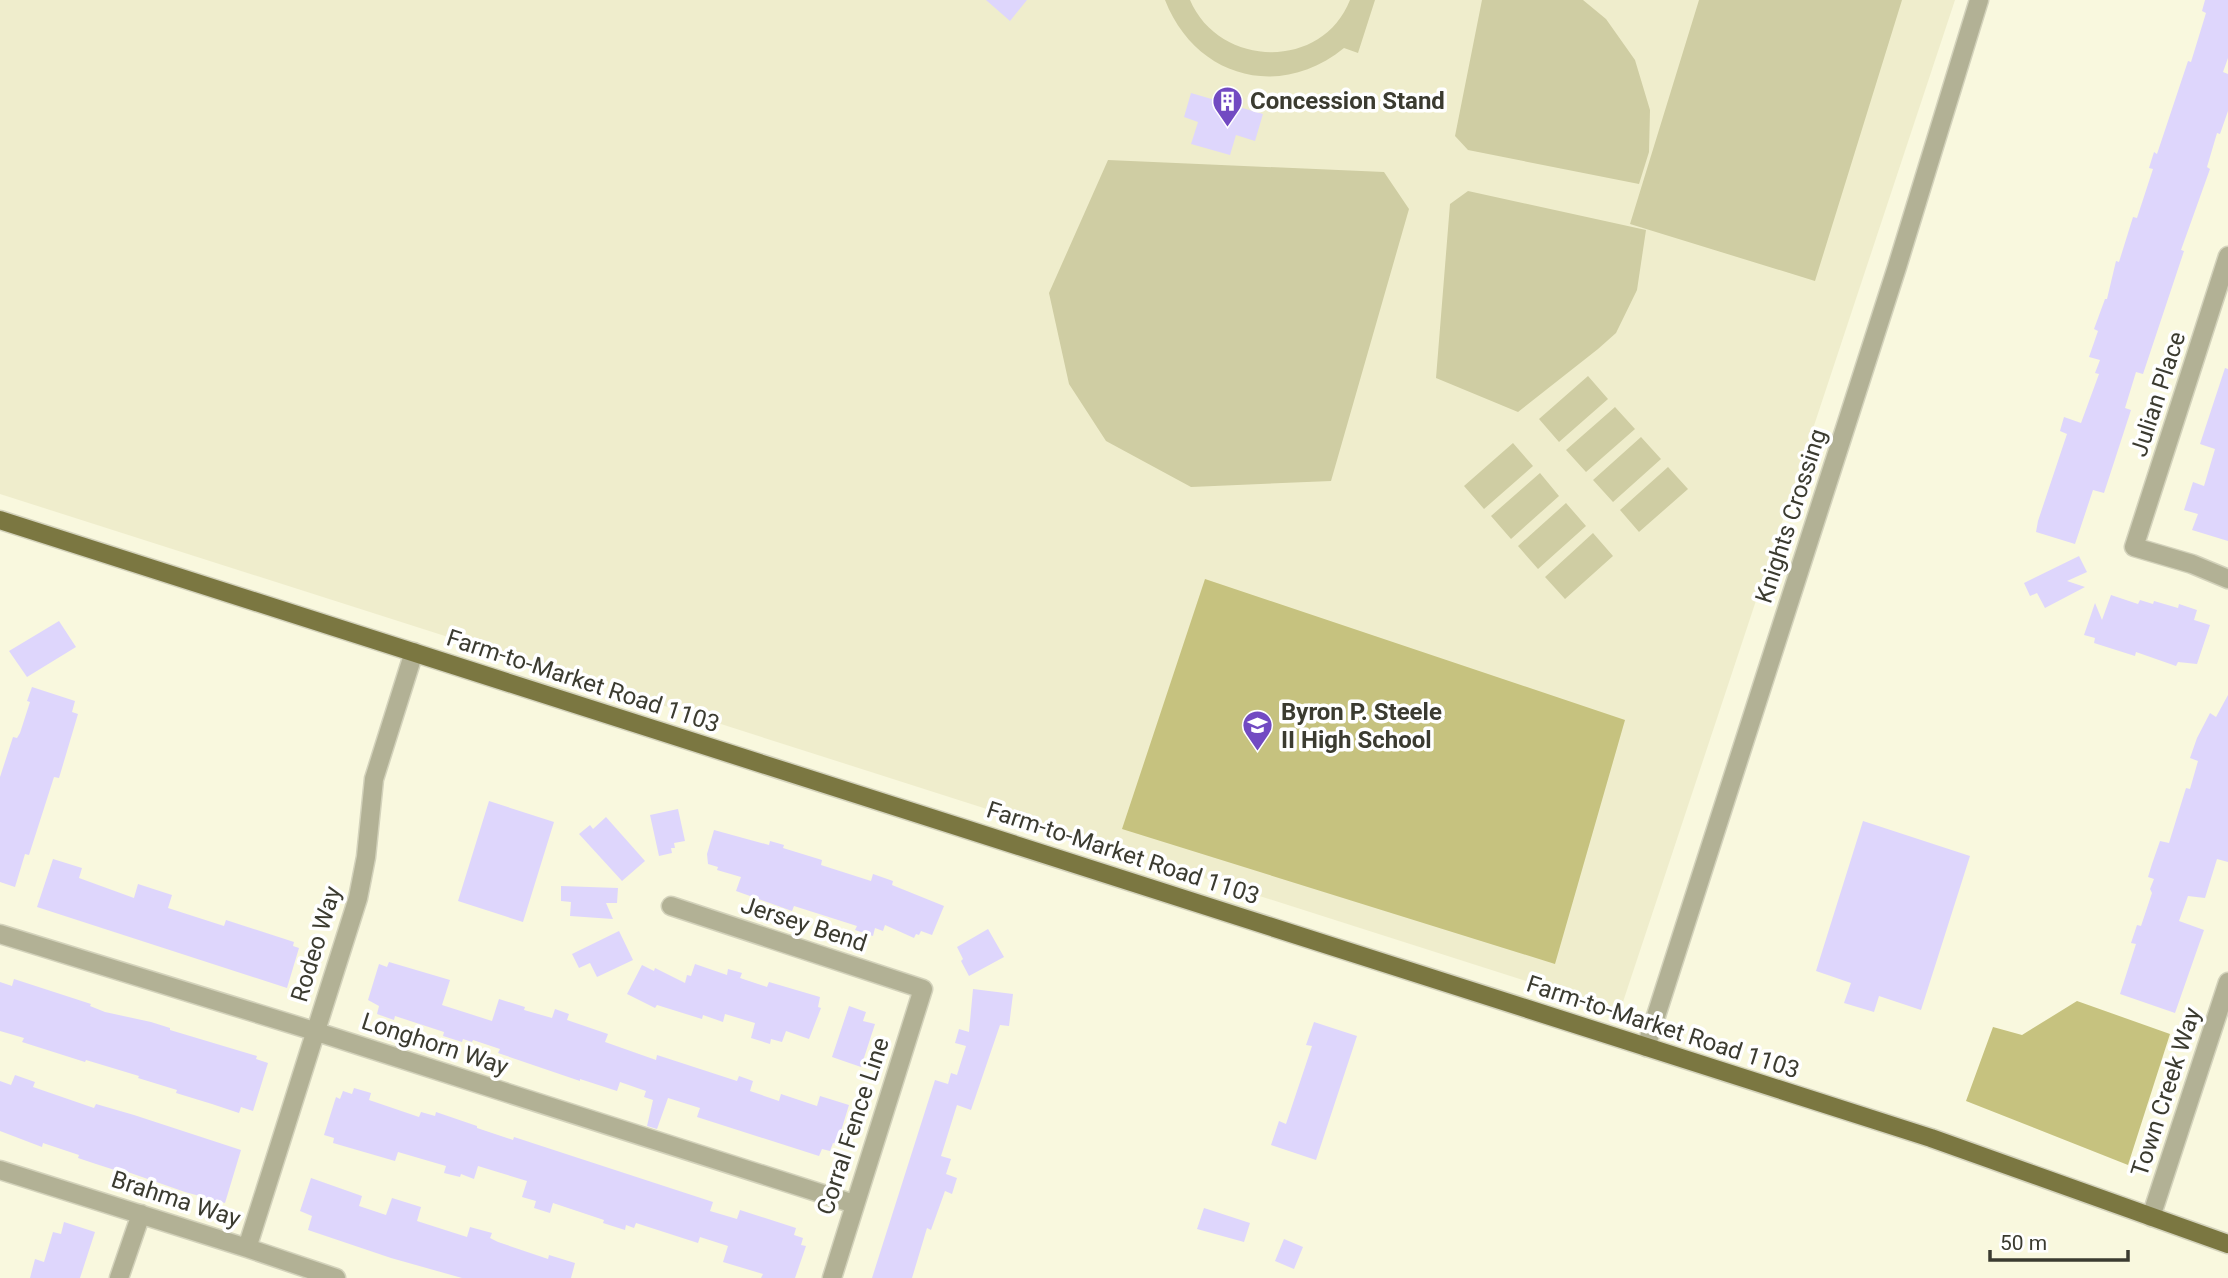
<svg xmlns="http://www.w3.org/2000/svg" width="2228" height="1278" font-family="Roboto,sans-serif">
	<style>
		.built { fill: #efedcc }
		.green { fill: #cfcda3 }
		.water { fill: #c6c27f }
		.building { fill: #ded6fc }
		.lines { fill: none; stroke-linecap: round; stroke-linejoin: round }
		.minor-casing { stroke: #d3d2bb; stroke-width: 21 }
		.major-casing { stroke: #d3d2bb; stroke-width: 21 }
		.minor { stroke: #b2b195; stroke-width: 18 }
		.major { stroke: #7b7741; stroke-width: 18 }
		.labels { text-anchor: middle; dominant-baseline: central; stroke-width: 7; stroke-linejoin: round; paint-order: stroke }
		.poi-label { font-size: 24px; font-weight: bold; fill: #3b3b30; stroke: #fff; text-anchor: start }
		.street-label { font-size: 24px; fill: #3b3b30; stroke: #fff }
	</style>
	<rect width="100%" height="100%" fill="#f9f8de"/>
	<!-- built -->
	<path class="built" d="M 0,0 L 1955,0 L 1620,1011 L 0,494 Z"/>
	<!-- green -->
	<path class="green" d="M 1165,0 L 1190,0 C 1219,68 1322,71 1350,0 L 1375,0 L 1358,53 L 1344,48 C 1279,101 1195,77 1165,0 Z
		M 1482,0 L 1583,0 L 1606,19 L 1635,60 L 1650,110 L 1649,152 L 1639,184 L 1468,150 L 1455,136 Z
		M 1699,0 L 1902,0 L 1815,281 L 1630,224 Z
		M 1108,160 L 1384,172 L 1409,209 L 1331,481 L 1191,487 L 1106,441 L 1069,384 L 1049,293 Z
		M 1468,191 L 1646,230 L 1637,290 L 1616,333 L 1598,349 L 1518,412 L 1436,378 L 1450,204 Z
		M 1588,376 L 1608,399 L 1559,442 L 1539,419 Z
		M 1615,407 L 1635,429 L 1586,472 L 1566,450 Z
		M 1641,437 L 1661,459 L 1613,502 L 1593,480 Z
		M 1513,443 L 1533,466 L 1484,509 L 1464,486 Z
		M 1668,467 L 1688,489 L 1639,532 L 1620,510 Z
		M 1540,473 L 1559,496 L 1511,539 L 1491,516 Z
		M 1566,503 L 1586,526 L 1538,569 L 1518,546 Z
		M 1593,533 L 1613,556 L 1565,599 L 1545,577 Z"/>
	<!-- water -->
	<path class="water" d="M 1205,579 L 1625,720 L 1555,964 L 1122,829 Z
		M 2077,1001 L 2170,1034 L 2128,1165 L 1966,1101 L 1993,1027 L 2022,1035 Z"/>
	<!-- building -->
	<path class="building" d="M 986,0 L 1027,0 L 1010,21 Z
		M 2205,0 L 2228,0 L 2228,58 L 2223,72 L 2228,74 L 2228,111 L 2220,134 L 2217,133 L 2207,167 L 2210,169 L 2181,250 L 2184,251 L 2143,374 L 2136,372 L 2125,408 L 2131,410 L 2104,493 L 2093,490 L 2075,544 L 2036,532 L 2038,521 L 2067,434 L 2060,431 L 2064,417 L 2081,423 L 2099,374 L 2095,373 L 2100,360 L 2089,357 L 2098,331 L 2094,329 L 2105,299 L 2107,299 L 2116,261 L 2119,262 L 2133,217 L 2137,218 L 2153,169 L 2149,168 L 2154,152 L 2157,154 L 2188,61 L 2191,62 L 2206,13 L 2202,11 Z
		M 1191,93 L 1263,114 L 1255,141 L 1236,135 L 1230,155 L 1191,144 L 1198,122 L 1184,117 Z
		M 2225,368 L 2228,369 L 2228,541 L 2192,530 L 2198,514 L 2184,510 L 2193,482 L 2204,486 L 2215,449 L 2200,444 Z
		M 2079,556 L 2087,572 L 2067,581 L 2085,587 L 2045,608 L 2037,593 L 2030,596 L 2024,583 Z
		M 2111,595 L 2138,604 L 2140,600 L 2153,604 L 2154,601 L 2178,608 L 2179,604 L 2197,610 L 2194,620 L 2210,625 L 2197,664 L 2178,662 L 2176,666 L 2136,652 L 2135,656 L 2094,643 L 2095,638 L 2084,635 L 2095,603 L 2102,620 Z
		M 59,621 L 76,647 L 27,677 L 9,651 Z
		M 32,687 L 75,701 L 72,712 L 78,714 L 59,778 L 54,777 L 29,855 L 25,854 L 15,887 L 0,882 L 0,777 L 13,737 L 17,738 L 20,733 L 30,702 L 27,701 Z
		M 2228,695 L 2228,862 L 2217,859 L 2205,898 L 2188,896 L 2179,921 L 2204,930 L 2175,1013 L 2120,994 L 2136,944 L 2131,943 L 2137,925 L 2141,926 L 2152,893 L 2150,889 L 2154,879 L 2148,877 L 2152,864 L 2160,841 L 2169,843 L 2186,788 L 2190,789 L 2198,761 L 2190,758 L 2197,738 L 2210,713 L 2216,717 Z
		M 489,801 L 554,822 L 523,922 L 458,901 Z
		M 678,809 L 685,841 L 674,843 L 675,848 L 671,848 L 672,853 L 659,856 L 650,815 Z
		M 606,817 L 645,861 L 622,881 L 579,834 L 590,825 L 593,829 Z
		M 1863,821 L 1970,856 L 1921,1010 L 1879,996 L 1874,1012 L 1844,1003 L 1851,983 L 1816,971 Z
		M 714,830 L 769,845 L 770,841 L 784,845 L 783,848 L 822,860 L 821,865 L 871,881 L 873,874 L 893,881 L 892,885 L 944,906 L 932,935 L 921,931 L 919,935 L 916,934 L 914,938 L 885,925 L 883,931 L 875,928 L 873,936 L 855,930 L 857,926 L 794,906 L 792,911 L 736,891 L 741,877 L 717,870 L 718,867 L 708,864 L 707,854 Z
		M 53,859 L 82,868 L 79,878 L 134,898 L 138,884 L 172,895 L 168,908 L 224,926 L 226,920 L 294,942 L 293,946 L 299,948 L 287,988 L 37,907 Z
		M 561,886 L 618,888 L 617,903 L 606,903 L 613,919 L 570,916 L 571,902 L 561,901 Z
		M 988,929 L 1004,957 L 969,976 L 961,961 L 963,959 L 957,947 Z
		M 619,931 L 633,960 L 597,977 L 590,963 L 579,968 L 572,954 Z
		M 389,962 L 450,980 L 442,1005 L 492,1021 L 499,999 L 525,1007 L 524,1010 L 552,1018 L 555,1009 L 569,1014 L 567,1020 L 608,1034 L 605,1042 L 656,1060 L 657,1055 L 737,1081 L 739,1076 L 753,1081 L 750,1091 L 779,1101 L 781,1094 L 817,1106 L 820,1096 L 849,1105 L 837,1144 L 833,1143 L 830,1151 L 822,1149 L 819,1156 L 697,1117 L 700,1108 L 668,1098 L 657,1129 L 647,1126 L 653,1100 L 644,1097 L 646,1091 L 620,1082 L 617,1091 L 580,1079 L 580,1081 L 498,1053 L 500,1049 L 473,1040 L 472,1042 L 463,1039 L 462,1042 L 443,1036 L 444,1032 L 395,1016 L 394,1020 L 377,1014 L 379,1006 L 368,1000 L 379,964 L 387,967 Z
		M 695,964 L 727,975 L 728,969 L 742,973 L 740,978 L 767,987 L 769,982 L 820,997 L 818,1007 L 821,1008 L 809,1039 L 786,1031 L 782,1042 L 771,1039 L 770,1044 L 751,1038 L 755,1023 L 725,1014 L 723,1022 L 703,1015 L 702,1019 L 657,1005 L 655,1008 L 627,994 L 642,965 L 654,971 L 655,968 L 685,983 L 687,975 L 691,976 Z
		M 14,979 L 91,1004 L 90,1006 L 105,1012 L 151,1022 L 170,1028 L 170,1030 L 257,1056 L 256,1059 L 268,1063 L 253,1111 L 241,1107 L 239,1113 L 212,1104 L 176,1093 L 177,1090 L 138,1078 L 139,1076 L 86,1060 L 85,1062 L 22,1042 L 24,1038 L 0,1031 L 0,982 L 12,986 Z
		M 973,989 L 1013,994 L 1009,1026 L 1000,1025 L 971,1110 L 957,1105 L 941,1156 L 951,1159 L 946,1174 L 957,1178 L 952,1194 L 945,1191 L 931,1230 L 927,1228 L 912,1278 L 872,1278 L 935,1080 L 948,1084 L 951,1073 L 957,1075 L 966,1046 L 955,1043 L 959,1029 L 969,1032 Z
		M 849,1006 L 866,1012 L 863,1021 L 875,1024 L 861,1067 L 832,1057 Z
		M 1314,1022 L 1357,1036 L 1316,1160 L 1271,1145 L 1279,1121 L 1286,1124 L 1312,1046 L 1306,1045 Z
		M 15,1075 L 35,1082 L 33,1087 L 94,1108 L 96,1104 L 134,1115 L 241,1150 L 225,1203 L 185,1192 L 122,1170 L 121,1172 L 96,1164 L 78,1158 L 79,1155 L 43,1143 L 42,1147 L 0,1131 L 0,1081 L 11,1085 Z
		M 354,1088 L 371,1093 L 369,1100 L 419,1117 L 421,1112 L 435,1116 L 436,1112 L 477,1126 L 477,1128 L 513,1140 L 514,1137 L 713,1202 L 710,1211 L 737,1219 L 740,1210 L 796,1228 L 794,1235 L 803,1238 L 801,1245 L 806,1246 L 795,1278 L 761,1278 L 763,1274 L 723,1262 L 728,1246 L 700,1237 L 698,1243 L 636,1223 L 634,1228 L 626,1225 L 625,1230 L 603,1223 L 604,1220 L 553,1203 L 550,1213 L 534,1208 L 536,1201 L 522,1197 L 527,1181 L 478,1166 L 474,1179 L 461,1174 L 460,1177 L 444,1173 L 446,1166 L 398,1152 L 395,1161 L 333,1143 L 334,1138 L 324,1135 L 336,1097 L 340,1099 L 343,1091 L 352,1094 Z
		M 311,1178 L 362,1196 L 359,1206 L 386,1215 L 392,1198 L 421,1207 L 417,1221 L 467,1237 L 470,1227 L 492,1233 L 490,1238 L 498,1242 L 548,1259 L 549,1255 L 575,1263 L 571,1278 L 462,1278 L 391,1258 L 308,1230 L 312,1216 L 300,1211 Z
		M 1204,1208 L 1250,1223 L 1244,1242 L 1197,1229 Z
		M 64,1222 L 95,1232 L 80,1278 L 30,1278 L 35,1259 L 44,1262 L 53,1232 L 61,1234 Z
		M 1284,1239 L 1303,1247 L 1294,1269 L 1275,1261 Z"/>
	<g class="lines">
		<defs>
			<path id="minor" d="M 2228,256 L 2134,547 L 2192,564 L 2228,579
				M 671,906 L 923,989 L 832,1278
				M 0,934 L 314,1031 L 854,1204
				M 1646,1047 L 1897,267 L 1979,0
				M 0,1170 L 247,1248 L 336,1278
				M 2151,1217 L 2228,982
				M 247,1248 L 358,898 L 366,857 L 374,779 L 414,652
				M 119,1278 L 141,1214"/>
			<path id="major" d="M 0,520 L 1931,1138 L 2228,1244"/>
		</defs>
		<!-- minor casing -->
		<use href="#minor" class="minor-casing"/>
		<!-- major casing -->
		<use href="#major" class="major-casing"/>
		<!-- minor -->
		<use href="#minor" class="minor"/>
		<!-- major -->
		<use href="#major" class="major"/>
	</g>
	<!-- icons -->
	<defs>
		<symbol id="building-pin" viewBox="-11 -11 22 30"><path d="M0 17L-7.5 6A9.5 9.5 0 1 1 7.5 6Z" fill="#724ac2" stroke="#fff"/><path d="M-4-6H4V6H1V3H-1V6H-4ZM-2.5-4.3h1.7v1.8h-1.7ZM.8-4.3h1.7v1.8H.8ZM-2.5-1h1.7V.8h-1.7ZM.8-1h1.7V.8H.8Z" fill="#fff"/></symbol>
		<symbol id="school-pin" viewBox="-11 -11 22 30"><path d="M0 17L-7.5 6A9.5 9.5 0 1 1 7.5 6Z" fill="#724ac2" stroke="#fff"/><path d="M0-5L7-2L0 1L-7-2ZM-4 1L0 2.5L4 1V4Q0 6-4 4Z" fill="#fff"/></symbol>
	</defs>
	<g fill-rule="evenodd">
		<use href="#building-pin" x="1210" y="84" width="35" height="47"/>
		<use href="#school-pin" x="1240" y="708" width="35" height="47"/>
	</g>
	<g class="labels">
		<!-- poi labels -->
		<g class="poi-label">
			<text x="1250" y="101">Concession Stand</text>
			<text x="1281" y="712">Byron P. Steele<tspan x="1281" dy="28">II High School</tspan></text>
		</g>
		<!-- street labels -->
		<g class="street-label">
			<text transform="translate(2158 394) rotate(-72)">Julian Place</text>
			<text transform="translate(1791 516) rotate(-72)">Knights Crossing</text>
			<text transform="translate(583 681) rotate(18)">Farm-to-Market Road 1103</text>
			<text transform="translate(1123 853) rotate(18)">Farm-to-Market Road 1103</text>
			<text transform="translate(804 924) rotate(18)">Jersey Bend</text>
			<text transform="translate(316 944) rotate(-73)">Rodeo Way</text>
			<text transform="translate(1663 1027) rotate(18)">Farm-to-Market Road 1103</text>
			<text transform="translate(435 1044) rotate(18)">Longhorn Way</text>
			<text transform="translate(2166 1092) rotate(-72)">Town Creek Way</text>
			<text transform="translate(853 1126) rotate(-72)">Corral Fence Line</text>
			<text transform="translate(176 1199) rotate(18)">Brahma Way</text>
		</g>
	</g>
	<!-- scale -->
	<path d="M1990 1250v10h138v-10" fill="none" stroke="#3b3b30" stroke-width="3.5"/>
	<text x="2000" y="1250" font-size="21" fill="#3b3b30" stroke="#ffffff" stroke-width="5" paint-order="stroke">50 m</text>
</svg>
